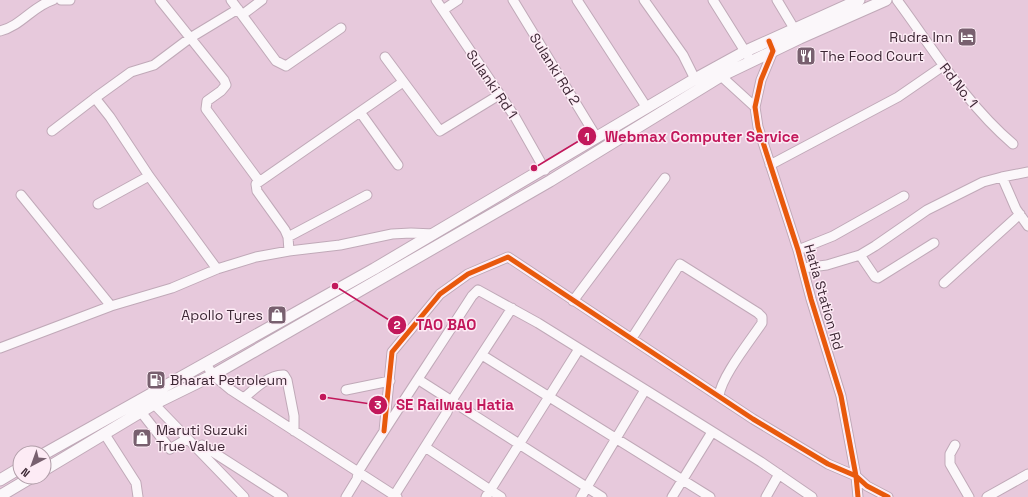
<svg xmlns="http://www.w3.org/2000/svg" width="1028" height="497" font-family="'Space Grotesk',sans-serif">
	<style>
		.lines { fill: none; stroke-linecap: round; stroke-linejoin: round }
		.minor-casing { stroke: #c0a9b8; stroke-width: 11 }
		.major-casing { stroke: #c0a9b8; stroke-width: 13 }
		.minor { stroke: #fbf7fa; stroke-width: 9 }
		.major { stroke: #fbf7fa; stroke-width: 11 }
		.cycleway-casing { stroke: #fdebf5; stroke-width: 8 }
		.cycleway { stroke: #e8590c; stroke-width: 5 }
		.labels { text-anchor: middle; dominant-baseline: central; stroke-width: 3; stroke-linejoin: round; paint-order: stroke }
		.poi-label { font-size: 14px; fill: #3c2734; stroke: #fdebf5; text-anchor: start }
		.street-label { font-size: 14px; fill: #3c2734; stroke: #fdebf5 }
		.leader { fill: none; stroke: #c2185b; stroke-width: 1.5 }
		.callout-dot { fill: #c2185b; stroke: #fdebf5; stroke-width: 1.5 }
		.mark-label { font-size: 12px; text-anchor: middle; font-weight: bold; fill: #fff }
		.callout-label { font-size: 15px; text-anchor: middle; font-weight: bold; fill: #c2185b; stroke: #fdebf5; stroke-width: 3; stroke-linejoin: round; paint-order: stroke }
	</style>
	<rect width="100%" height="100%" fill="#e7c9dc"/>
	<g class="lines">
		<defs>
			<path id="minor" d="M 61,0 L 70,0
				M 160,0 L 224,80 L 226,85 L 221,91 L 207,101 L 206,109 L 259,181
				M 231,0 L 276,61 L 286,66 L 341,28
				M 436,0 L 515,117 L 545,170
				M 513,0 L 597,138
				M 577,0 L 647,108
				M 644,0 L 683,55 L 695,79
				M 713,0 L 748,56
				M 777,0 L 798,35
				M 897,0 C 934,50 965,103 1013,144
				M 443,10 L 458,0
				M 242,15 L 262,0
				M 0,31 C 21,26 33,6 53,0
				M 772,48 L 773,51 L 761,80 L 755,107 L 758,127 L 798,250 L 811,299 L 841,396 L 856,476 L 858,497
				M 385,57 L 440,131 L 499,95
				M 718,71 L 721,76 L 755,107
				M 95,98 L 131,72 L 154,65 L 190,38 L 238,9
				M 360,112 L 398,165
				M 52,131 L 95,98 L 110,117 L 149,176 L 217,269
				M 770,165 L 898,97 L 943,66
				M 1002,177 L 1028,172
				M 21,195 L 111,306
				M 98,204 L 149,176
				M 288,237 L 367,195
				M 798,250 L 833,236 L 904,196
				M 289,251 L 288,237 L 285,230 L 257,191 L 256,184 L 403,82
				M 860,255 L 875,277 L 878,278 L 934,243
				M 803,268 L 827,265 L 860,255 L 875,246 L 927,210 L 983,182 L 1002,177 L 1016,209 L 1028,226
				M 944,283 L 1020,214
				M 573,301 L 665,178
				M 632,338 L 680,264 L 758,313 L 762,317 L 762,323 C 750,341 721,377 719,396
				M 0,348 L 111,306 L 172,288 L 217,269 L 256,257 L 289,251 L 340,245 L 392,234 L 411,233 L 434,234
				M 482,355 L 710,497
				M 206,364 L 213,375 L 231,390 L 397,497
				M 419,380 L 602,497
				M 346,390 L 390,381
				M 244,398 C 254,389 270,374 284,375 L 287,380 L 294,416 L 294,431
				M 154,404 L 244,497
				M 141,412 L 170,449 L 187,439
				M 384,431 L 392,352 L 440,294 L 468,274 L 508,257 L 753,419 L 828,464 L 856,476 L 867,486 L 888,497
				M 104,433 L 136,483 L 138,497
				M 202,445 L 283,497
				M 955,445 L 950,454 L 950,464 L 969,497
				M 425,447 L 501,497
				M 394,496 L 447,412 L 452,400 L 512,308
				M 346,497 L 357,479 L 358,472 C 395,413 434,355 472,296 L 478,290 L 538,323 L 657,397 L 761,462 L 812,497
				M 486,497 L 579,349
				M 581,497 L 645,390
				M 672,497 L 712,432
				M 766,497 L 779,474
				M 987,497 L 1028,474"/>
			<path id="major" d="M 44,454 L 374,269 L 695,79 L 746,51 L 859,0
				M 44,470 L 154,404 L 213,375 L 550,181 L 721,76 L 800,38 L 886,0
				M 0,480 L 20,468
				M 0,496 L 32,477"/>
		</defs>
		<!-- minor casing -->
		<use href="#minor" class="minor-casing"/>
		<!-- major casing -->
		<use href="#major" class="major-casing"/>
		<!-- minor -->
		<use href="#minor" class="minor"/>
		<!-- major -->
		<use href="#major" class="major"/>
		<defs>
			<path id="cycleway" d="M 769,41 L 773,51 L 761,80 L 755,107 L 758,127 L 798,250 L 811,299 L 841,396 L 856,476 L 858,497
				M 384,431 L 392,352 L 440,294 L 468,274 L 508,257 L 753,419 L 828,464 L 856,476 L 867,486 L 888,497"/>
		</defs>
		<!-- cycleway casing -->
		<use href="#cycleway" class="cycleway-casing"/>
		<!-- cycleway -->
		<use href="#cycleway" class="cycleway"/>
	</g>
	<!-- icons -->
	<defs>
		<symbol id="hotel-square" viewBox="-11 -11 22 22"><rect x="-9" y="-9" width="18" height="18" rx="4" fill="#78606f" stroke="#fdebf5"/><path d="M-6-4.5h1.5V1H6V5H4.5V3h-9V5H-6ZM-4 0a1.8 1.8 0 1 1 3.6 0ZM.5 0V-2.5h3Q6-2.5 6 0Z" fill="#fff"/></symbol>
		<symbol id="restaurant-square" viewBox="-11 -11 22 22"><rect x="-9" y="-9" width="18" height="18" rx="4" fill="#78606f" stroke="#fdebf5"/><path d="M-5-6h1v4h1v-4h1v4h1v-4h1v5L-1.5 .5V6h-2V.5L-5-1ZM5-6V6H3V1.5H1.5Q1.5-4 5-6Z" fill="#fff"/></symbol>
		<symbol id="shop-square" viewBox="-11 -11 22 22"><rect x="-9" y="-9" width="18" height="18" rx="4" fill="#78606f" stroke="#fdebf5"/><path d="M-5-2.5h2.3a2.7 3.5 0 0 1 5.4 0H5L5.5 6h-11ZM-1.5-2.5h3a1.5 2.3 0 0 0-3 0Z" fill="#fff"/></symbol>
		<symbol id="fuel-square" viewBox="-11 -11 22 22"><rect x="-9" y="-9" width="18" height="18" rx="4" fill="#78606f" stroke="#fdebf5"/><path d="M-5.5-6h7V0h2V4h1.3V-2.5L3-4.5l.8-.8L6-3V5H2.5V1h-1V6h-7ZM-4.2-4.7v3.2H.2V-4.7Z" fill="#fff"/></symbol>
	</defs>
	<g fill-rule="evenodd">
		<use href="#hotel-square" x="956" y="26" width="22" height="22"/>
		<use href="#restaurant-square" x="795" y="45" width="22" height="22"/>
		<use href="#shop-square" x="266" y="304" width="22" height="22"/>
		<use href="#fuel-square" x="145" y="369" width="22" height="22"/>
		<use href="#shop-square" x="131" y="427" width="22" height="22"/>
	</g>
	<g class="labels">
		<!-- poi labels -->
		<g class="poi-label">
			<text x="953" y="37" text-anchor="end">Rudra Inn</text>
			<text x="820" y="56">The Food Court</text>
			<text x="263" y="315" text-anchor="end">Apollo Tyres</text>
			<text x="170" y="380">Bharat Petroleum</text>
			<text x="156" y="430">Maruti Suzuki<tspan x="156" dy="16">True Value</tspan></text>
		</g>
		<!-- street labels -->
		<g class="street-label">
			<text transform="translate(555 69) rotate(58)">Sulanki Rd 2</text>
			<text transform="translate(492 84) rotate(56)">Sulanki Rd 1</text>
			<text transform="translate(959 85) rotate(52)">Rd No. 1</text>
			<text transform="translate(824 297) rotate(74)">Hatia Station Rd</text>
		</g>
	</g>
	<!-- callouts -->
	<path class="leader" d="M534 168L587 136M335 286L397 325M323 397L378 405"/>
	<g class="callout-dot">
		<circle cx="534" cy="168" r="4"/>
		<circle cx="335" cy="286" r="4"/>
		<circle cx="323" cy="397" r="4"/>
		<circle cx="587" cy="136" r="10"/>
		<circle cx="397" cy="325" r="10"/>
		<circle cx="378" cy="405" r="10"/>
	</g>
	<g class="mark-label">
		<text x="587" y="141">1</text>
		<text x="397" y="329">2</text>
		<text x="378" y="409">3</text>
	</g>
	<g class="callout-label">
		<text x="702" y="142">Webmax Computer Service</text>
		<text x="446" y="330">TAO BAO</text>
		<text x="455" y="410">SE Railway Hatia</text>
	</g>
	<!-- north arrow -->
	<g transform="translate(32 465) rotate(221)"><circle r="19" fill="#fdebf5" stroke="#b09da8"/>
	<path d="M0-3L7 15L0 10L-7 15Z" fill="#78606f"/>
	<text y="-6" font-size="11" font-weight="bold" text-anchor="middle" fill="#3c2734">N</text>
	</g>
</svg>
